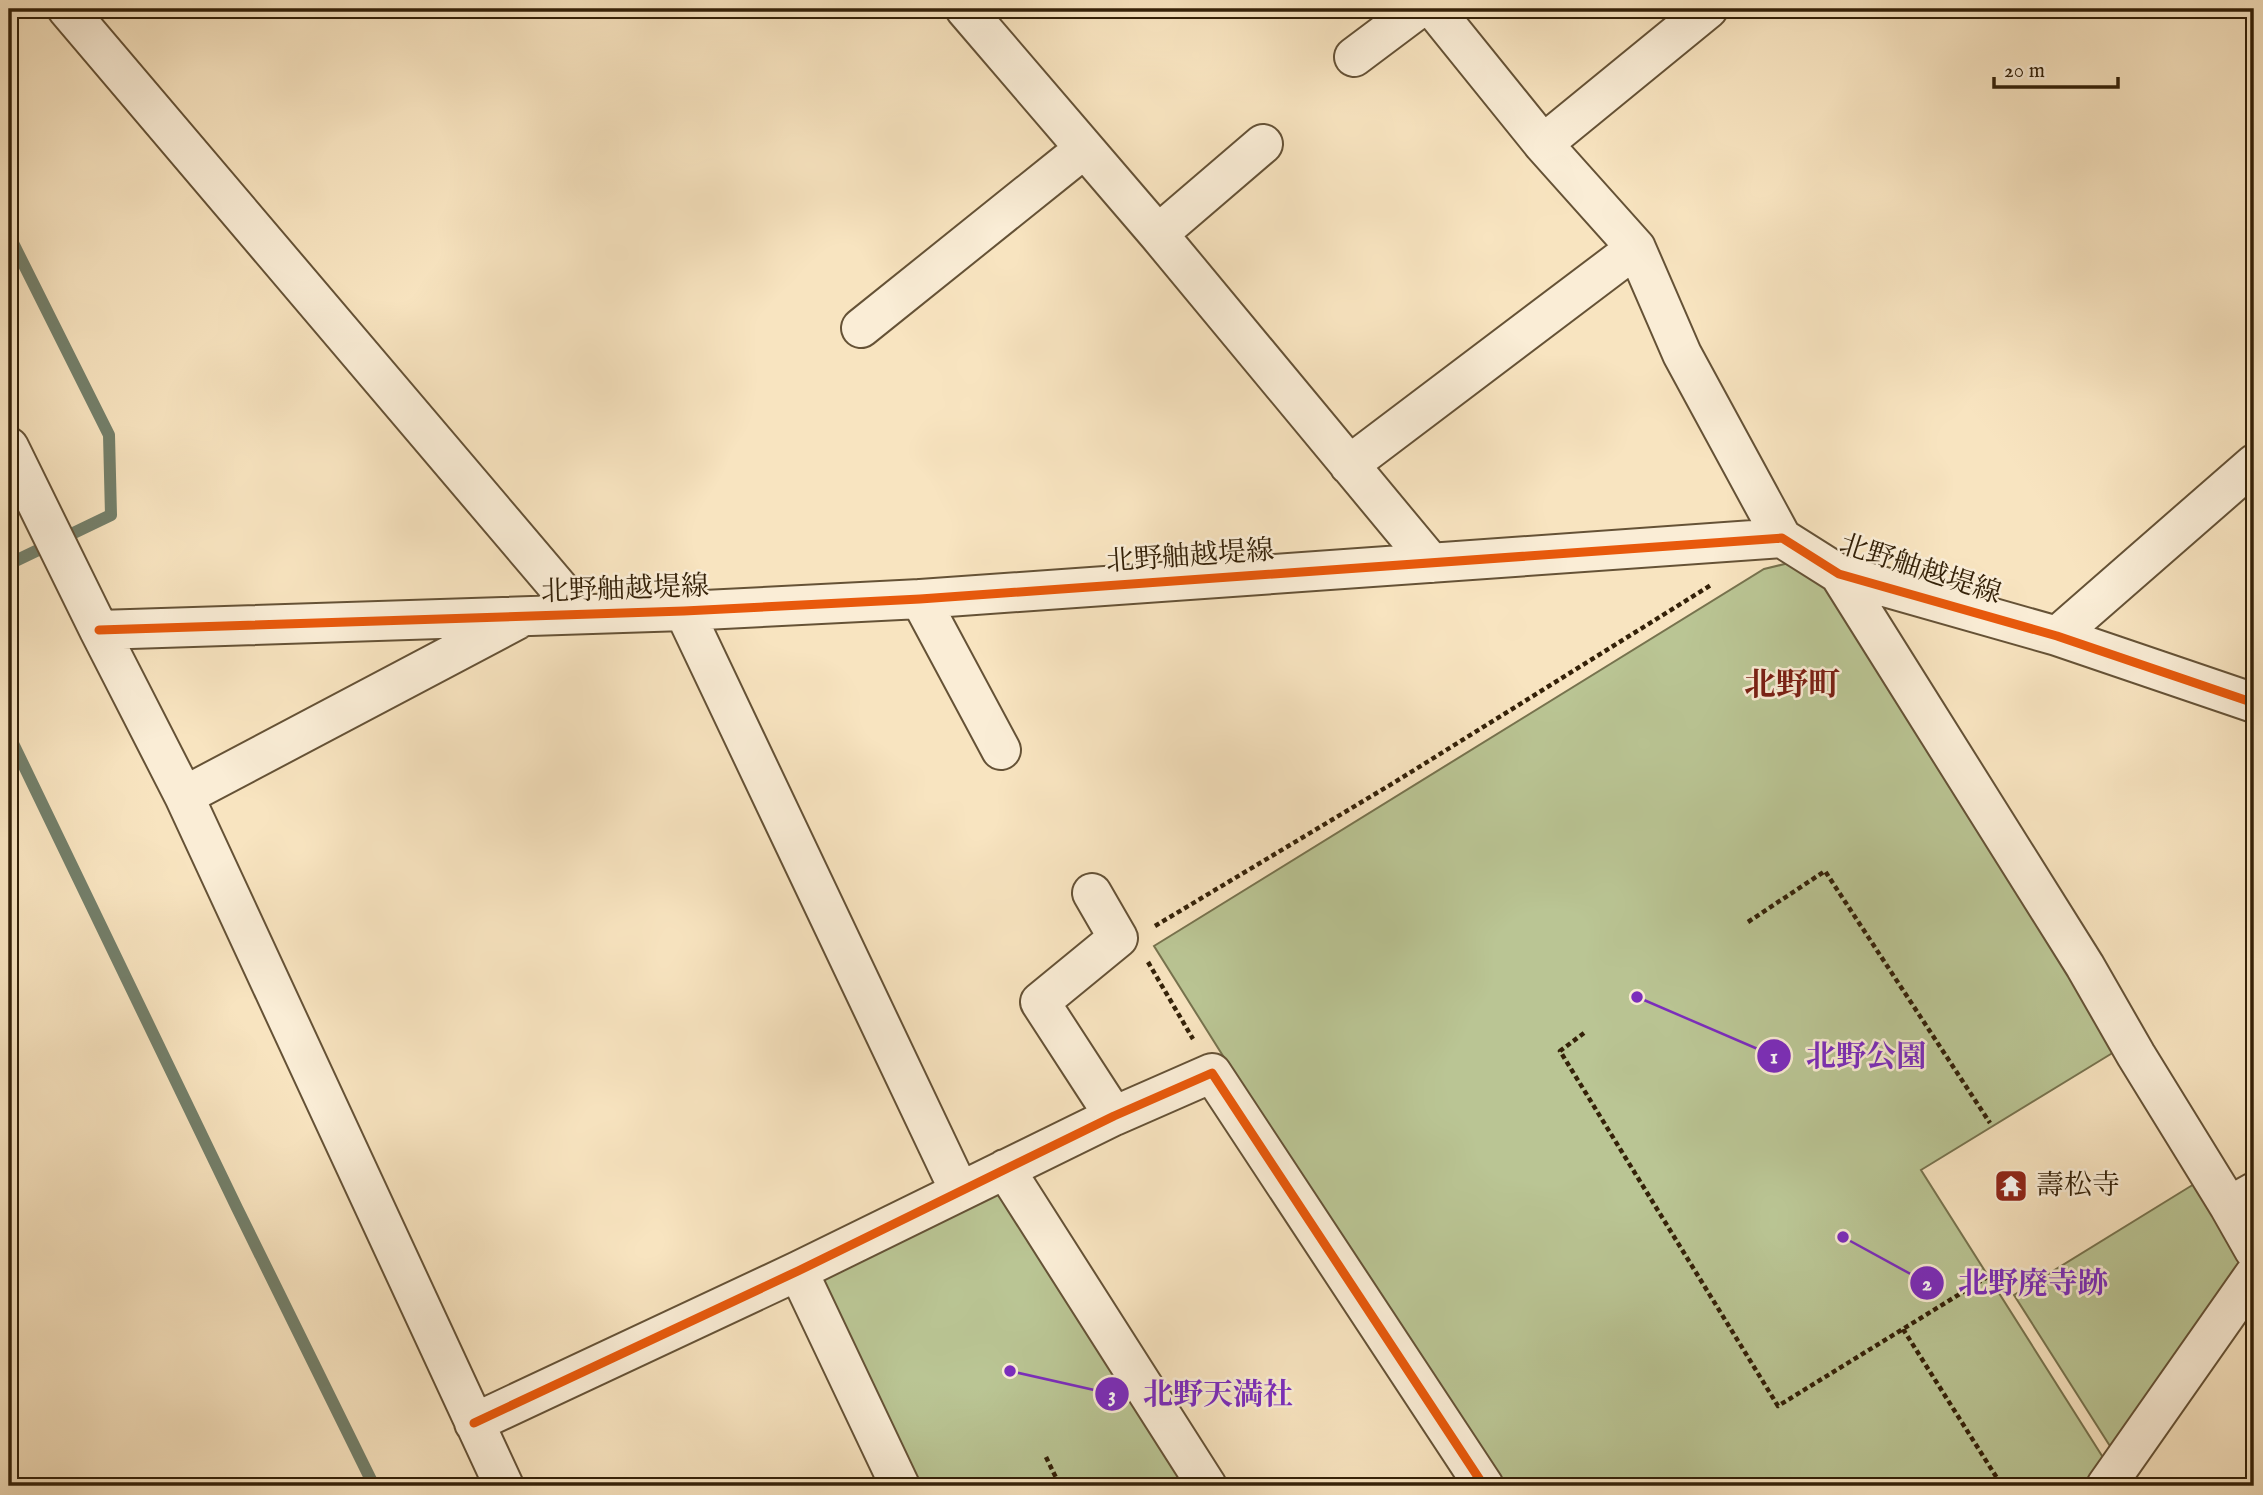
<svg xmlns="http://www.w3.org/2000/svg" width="2263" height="1495" font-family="'IM FELL English','Noto Serif JP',serif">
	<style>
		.green { fill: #bac594; stroke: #77734e; stroke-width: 2 }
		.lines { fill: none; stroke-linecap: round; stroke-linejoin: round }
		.stream { stroke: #74806b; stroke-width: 12 }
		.minor-casing { stroke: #655236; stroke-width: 42 }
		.path { stroke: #342108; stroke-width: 4.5; stroke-dasharray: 5 3.5; stroke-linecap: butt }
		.minor { stroke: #faedd6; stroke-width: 38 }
		.cycleway-casing { stroke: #faedd6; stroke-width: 13 }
		.cycleway { stroke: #e8590c; stroke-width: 9 }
		.labels { text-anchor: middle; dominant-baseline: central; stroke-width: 5; stroke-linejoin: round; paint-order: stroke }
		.street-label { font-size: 28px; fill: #342108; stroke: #faedd6 }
		.poi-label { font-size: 28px; fill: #342108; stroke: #faedd6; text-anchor: start }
		.quarter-label { font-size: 32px; font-weight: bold; fill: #7a1f14; stroke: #faedd6 }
		.leader { fill: none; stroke: #7b2cbf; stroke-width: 2.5 }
		.callout-dot { fill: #7b2cbf; stroke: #faedd6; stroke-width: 2.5 }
		.mark-label { font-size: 21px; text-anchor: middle; font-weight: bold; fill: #fff }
		.callout-label { font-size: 30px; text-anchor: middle; font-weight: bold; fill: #7b2cbf; stroke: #faedd6; stroke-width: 5; stroke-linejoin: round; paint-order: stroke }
	</style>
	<rect width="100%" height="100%" fill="#f8e4c0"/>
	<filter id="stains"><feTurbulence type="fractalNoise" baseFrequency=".00286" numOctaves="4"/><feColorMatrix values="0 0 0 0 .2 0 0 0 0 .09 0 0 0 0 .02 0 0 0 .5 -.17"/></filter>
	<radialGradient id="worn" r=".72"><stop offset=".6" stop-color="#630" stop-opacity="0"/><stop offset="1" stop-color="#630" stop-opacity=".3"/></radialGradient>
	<!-- green -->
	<path class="green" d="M 1797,561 L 1831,588 L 2119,1049 L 1921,1170 L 2104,1459 L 2089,1486 L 1493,1486 L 1154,946 L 1764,569 Z
		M 2199,1181 L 2249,1261 L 2115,1454 L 2014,1295 Z
		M 996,1183 L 1187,1486 L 914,1486 L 814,1278 Z"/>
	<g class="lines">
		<!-- stream -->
		<path class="stream" d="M 9,235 L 109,435 L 111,515 L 9,564
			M 9,735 L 237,1208 L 374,1486"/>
		<defs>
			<path id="minor" d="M 67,9 L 581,614
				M 965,9 L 1158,234 L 1431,563
				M 1434,9 L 1543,144 L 1636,248 L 1682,354 L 1782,538
				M 1354,57 L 1418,9
				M 1543,144 L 1708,9
				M 1158,234 L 1263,144
				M 861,328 L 1084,149
				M 9,447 L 99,630 L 184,796 L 504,1486
				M 1349,465 L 1636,248
				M 1839,574 L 2085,966 L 2136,1055 L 2229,1206
				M 920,599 L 1001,750
				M 684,611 L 959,1190
				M 99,630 L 684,611 L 920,599 L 1782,538 L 1839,574 L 2057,636 L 2254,703
				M 2057,636 L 2254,464
				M 184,796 L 517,620
				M 1092,893 L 1118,938 L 1040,1002 L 1114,1116
				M 1005,1169 L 1207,1486
				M 2254,1192 L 2229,1206 L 2254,1250
				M 798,1271 L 900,1486
				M 474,1423 L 798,1271 L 1114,1116 L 1212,1073 L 1484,1486
				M 2106,1486 L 2254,1275"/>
		</defs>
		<!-- minor casing -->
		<use href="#minor" class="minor-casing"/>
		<!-- path -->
		<path class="path" d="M 1748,922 L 1825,871 L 1990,1123
			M 1155,926 L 1395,782 L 1711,585
			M 1148,962 L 1193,1039
			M 1584,1033 L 1560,1051 L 1778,1406 L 1989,1276
			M 1903,1329 L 2002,1486
			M 1046,1457 L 1060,1486"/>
		<!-- minor -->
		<use href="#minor" class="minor"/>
		<defs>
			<path id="cycleway" d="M 99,630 L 684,611 L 920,599 L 1782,538 L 1839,574 L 2057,636 L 2254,703
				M 474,1423 L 798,1271 L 1114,1116 L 1212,1073 L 1484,1486"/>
		</defs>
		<!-- cycleway casing -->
		<use href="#cycleway" class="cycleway-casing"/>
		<!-- cycleway -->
		<use href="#cycleway" class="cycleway"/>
	</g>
	<!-- icons -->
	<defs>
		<symbol id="temple-square" viewBox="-11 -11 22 22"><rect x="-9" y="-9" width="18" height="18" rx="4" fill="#8f2418" stroke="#faedd6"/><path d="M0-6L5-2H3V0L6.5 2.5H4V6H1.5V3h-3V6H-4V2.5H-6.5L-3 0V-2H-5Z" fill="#fff"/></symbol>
	</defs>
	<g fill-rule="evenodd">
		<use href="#temple-square" x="1992" y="1167" width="38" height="38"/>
	</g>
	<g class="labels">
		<!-- street labels -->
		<g class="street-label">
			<text transform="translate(1190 557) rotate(-4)">北野舳越堤線</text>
			<text transform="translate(1920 570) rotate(18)">北野舳越堤線</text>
			<text transform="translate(625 590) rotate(-2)">北野舳越堤線</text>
		</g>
		<!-- poi labels -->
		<g class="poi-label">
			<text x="2036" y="1186">壽松寺</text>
		</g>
		<!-- quarter labels -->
		<g class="quarter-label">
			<text x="1792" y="686">北野町</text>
		</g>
	</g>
	<!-- callouts -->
	<path class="leader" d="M1637 997L1774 1056M1843 1237L1927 1283M1010 1371L1112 1394"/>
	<g class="callout-dot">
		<circle cx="1637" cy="997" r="7"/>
		<circle cx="1843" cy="1237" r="7"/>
		<circle cx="1010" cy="1371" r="7"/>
		<circle cx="1774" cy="1056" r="18"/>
		<circle cx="1927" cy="1283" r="18"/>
		<circle cx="1112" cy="1394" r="18"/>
	</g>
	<g class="mark-label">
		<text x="1774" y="1063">1</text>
		<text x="1927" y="1290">2</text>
		<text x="1112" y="1401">3</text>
	</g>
	<g class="callout-label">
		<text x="1866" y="1066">北野公園</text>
		<text x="2033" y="1293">北野廃寺跡</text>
		<text x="1218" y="1404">北野天満社</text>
	</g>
	<!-- margin -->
	<rect width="2263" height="1495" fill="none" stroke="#f8e4c0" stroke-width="35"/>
	<rect x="10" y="10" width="2242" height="1474" fill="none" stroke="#342108" stroke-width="3.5"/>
	<rect x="18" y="18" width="2228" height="1460" fill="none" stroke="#342108" stroke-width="2"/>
	<!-- scale -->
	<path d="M1994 77v10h124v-10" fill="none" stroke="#342108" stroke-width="3.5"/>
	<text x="2004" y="77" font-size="21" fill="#342108" stroke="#faedd6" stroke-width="5" paint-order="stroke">20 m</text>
	<rect width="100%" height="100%" filter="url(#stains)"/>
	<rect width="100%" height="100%" fill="url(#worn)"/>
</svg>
